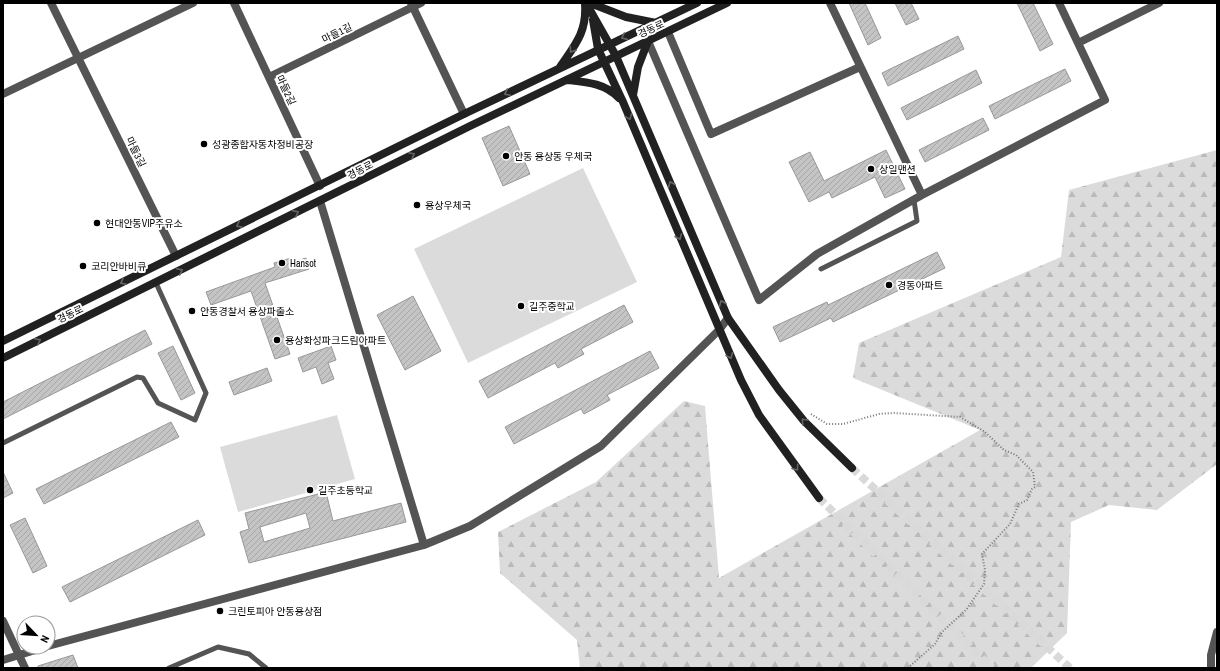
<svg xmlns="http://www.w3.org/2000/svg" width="1220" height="671" font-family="'Archivo Narrow','Noto Sans KR',sans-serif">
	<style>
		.forest { fill: url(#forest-firs) }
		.pitch { fill: #dbdbdb }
		.building { fill: url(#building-hatch); stroke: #989898; fill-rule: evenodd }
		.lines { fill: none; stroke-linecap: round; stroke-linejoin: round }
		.secondary-tunnel { stroke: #d9d9d9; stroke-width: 8; stroke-dasharray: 8 4; stroke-linecap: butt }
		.path { stroke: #767676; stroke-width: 2; stroke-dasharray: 1 2; stroke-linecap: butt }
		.lane { stroke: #545454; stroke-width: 5 }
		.street { stroke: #545454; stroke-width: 8 }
		.secondary { stroke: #212121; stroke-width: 8 }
		.oneway { stroke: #646464 }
		.poi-dot { fill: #000; stroke: #fff; stroke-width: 1.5 }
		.labels { text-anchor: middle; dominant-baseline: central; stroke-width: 4; stroke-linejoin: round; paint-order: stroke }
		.street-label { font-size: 10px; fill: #000; stroke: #fff }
		.poi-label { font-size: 10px; fill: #000; stroke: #fff; text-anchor: start }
	</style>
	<defs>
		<pattern id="forest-firs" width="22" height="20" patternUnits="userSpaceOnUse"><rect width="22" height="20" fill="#dbdbdb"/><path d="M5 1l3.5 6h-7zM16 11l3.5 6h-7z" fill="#bababa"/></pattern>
		<pattern id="building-hatch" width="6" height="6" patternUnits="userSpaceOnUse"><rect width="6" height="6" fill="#c4c4c4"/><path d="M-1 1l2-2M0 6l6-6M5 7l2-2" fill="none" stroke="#a7a7a7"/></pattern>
	</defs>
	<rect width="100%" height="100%" fill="#fff"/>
	<!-- forest -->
	<path class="forest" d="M 1217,150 L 1217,464 L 1157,510 L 1109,505 L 1071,522 L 1067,633 L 1031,668 L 580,668 L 577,640 L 500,573 L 498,532 L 596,482 L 684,401 L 705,406 L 719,578 L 980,430 L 853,378 L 859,343 L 1061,257 L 1069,190 Z"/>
	<!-- pitch -->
	<path class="pitch" d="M 583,168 L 637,282 L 468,363 L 414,249 Z
		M 337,415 L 355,479 L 238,512 L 220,447 Z"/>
	<!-- building -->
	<path class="building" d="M 849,3 L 865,3 L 881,38 L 868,45 Z
		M 895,3 L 911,3 L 919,19 L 906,25 Z
		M 1017,3 L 1033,3 L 1053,44 L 1040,51 Z
		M 958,36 L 964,49 L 888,86 L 882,73 Z
		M 1065,69 L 1071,81 L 995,119 L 989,106 Z
		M 976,70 L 982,83 L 907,120 L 901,108 Z
		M 983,118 L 989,130 L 925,162 L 919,150 Z
		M 509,126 L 530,174 L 503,186 L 482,138 Z
		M 886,150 L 905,189 L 885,198 L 875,177 L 832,198 L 829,192 L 809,202 L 789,162 L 810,152 L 824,181 Z
		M 937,252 L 945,268 L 833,322 L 831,318 L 780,342 L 773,327 L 827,302 L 828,305 Z
		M 291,258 L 293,262 L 306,258 L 309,269 L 265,283 L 290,354 L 275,359 L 251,291 L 211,305 L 206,292 L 275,267 L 274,263 Z
		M 413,296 L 441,351 L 405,370 L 377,315 Z
		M 624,305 L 633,322 L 581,349 L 584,354 L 558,368 L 555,363 L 488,398 L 479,381 Z
		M 145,330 L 152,344 L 3,419 L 3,402 Z
		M 173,346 L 195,393 L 181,400 L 158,353 Z
		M 331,346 L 336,360 L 328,363 L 334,379 L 322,384 L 316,367 L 303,372 L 298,358 Z
		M 650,351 L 659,368 L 607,395 L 610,400 L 584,414 L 581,409 L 514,444 L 505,427 Z
		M 267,368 L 272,381 L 234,395 L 229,382 Z
		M 171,422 L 179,437 L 44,504 L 36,489 Z
		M 3,472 L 13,493 L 3,498 Z
		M 326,492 L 333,521 L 401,503 L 406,522 L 249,563 L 240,532 L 249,529 L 245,513 ZM 306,513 L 310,528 L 264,542 L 260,527 Z
		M 25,518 L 47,566 L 33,573 L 10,525 Z
		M 198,520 L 205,535 L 70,602 L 62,587 Z
		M 73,655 L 78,668 L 38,668 L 38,666 Z"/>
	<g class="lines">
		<!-- secondary-tunnel -->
		<path class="secondary-tunnel" d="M 852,468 L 1070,668
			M 819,498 L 992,668"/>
		<!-- path -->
		<path class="path" d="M 811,414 L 827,424 L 843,424 L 879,414 L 894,413 L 960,417 L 985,432 L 1004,450 L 1016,455 L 1033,472 L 1035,487 L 1032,489 L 1027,500 L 1019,504 L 1010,524 L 982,554 L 985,570 L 984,584 L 966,610 L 942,632 L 935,644 L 908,668"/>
		<!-- lane -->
		<path class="lane" d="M 821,269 L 917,221 L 914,200
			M 3,443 L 137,377 L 143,378 L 158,403 L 195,420 L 206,393 L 156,283
			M 169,668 L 218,647 L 249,654 L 266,668"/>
		<!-- street -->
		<path class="street" d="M 51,3 L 176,256
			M 234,3 L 320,186
			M 411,3 L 464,114
			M 830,3 L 922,195
			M 1059,3 L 1078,43
			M 668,32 L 711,134 L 860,67
			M 648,41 L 759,300 L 817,254 L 922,195 L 1105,100 L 1078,43 L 1159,3
			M 269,77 L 421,3
			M 3,94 L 193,3
			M 424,545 L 470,526 L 601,446 L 719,330 L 728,318
			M 3,621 L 25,668
			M 48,646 L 424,545 L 320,201
			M 3,660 L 45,647
			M 1211,668 L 1211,655 L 1217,632"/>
		<!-- secondary -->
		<path class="secondary" d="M 586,3 L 616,56 L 728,318 L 779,390 L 804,421 L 852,468
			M 590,3 L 626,17 L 656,23
			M 593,20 L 598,49 L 623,102 L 741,380 L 759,415 L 819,498
			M 560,67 C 575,45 587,32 585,4
			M 567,80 C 586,82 605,83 619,98
			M 633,95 L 638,67 L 648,41
			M 3,341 L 464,114 L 697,3
			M 3,358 L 470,126 L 727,3"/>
	</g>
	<!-- one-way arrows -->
	<defs><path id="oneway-chevron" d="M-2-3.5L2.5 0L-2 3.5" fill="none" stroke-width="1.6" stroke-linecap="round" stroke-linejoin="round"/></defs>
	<g class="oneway">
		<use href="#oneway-chevron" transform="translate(624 37) rotate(156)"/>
		<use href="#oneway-chevron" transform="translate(572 50) rotate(125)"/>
		<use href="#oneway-chevron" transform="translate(507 93) rotate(154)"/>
		<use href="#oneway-chevron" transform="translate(629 117) rotate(69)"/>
		<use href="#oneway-chevron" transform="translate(412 155) rotate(-27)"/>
		<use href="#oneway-chevron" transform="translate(671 184) rotate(-113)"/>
		<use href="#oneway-chevron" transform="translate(296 213) rotate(-26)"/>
		<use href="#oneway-chevron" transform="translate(239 225) rotate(154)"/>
		<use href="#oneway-chevron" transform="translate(679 237) rotate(67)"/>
		<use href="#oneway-chevron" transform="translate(180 271) rotate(-26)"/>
		<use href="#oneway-chevron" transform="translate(123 282) rotate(154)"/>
		<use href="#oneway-chevron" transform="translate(722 303) rotate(-113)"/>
		<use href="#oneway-chevron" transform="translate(38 341) rotate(-26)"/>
		<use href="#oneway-chevron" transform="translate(730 356) rotate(67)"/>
		<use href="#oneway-chevron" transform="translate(804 421) rotate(-133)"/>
		<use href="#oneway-chevron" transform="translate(796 468) rotate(54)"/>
	</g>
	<!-- markers -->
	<g class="poi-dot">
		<circle cx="204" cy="144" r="4"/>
		<circle cx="506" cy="156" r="4"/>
		<circle cx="871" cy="169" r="4"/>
		<circle cx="417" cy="205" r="4"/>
		<circle cx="97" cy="223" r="4"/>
		<circle cx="282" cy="263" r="4"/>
		<circle cx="83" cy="266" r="4"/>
		<circle cx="889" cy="285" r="4"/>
		<circle cx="521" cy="306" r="4"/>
		<circle cx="192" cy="311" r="4"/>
		<circle cx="277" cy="340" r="4"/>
		<circle cx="310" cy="490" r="4"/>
		<circle cx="220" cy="611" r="4"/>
	</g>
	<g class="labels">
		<!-- street labels -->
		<g class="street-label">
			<text transform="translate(651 29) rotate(-25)">경동로</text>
			<text transform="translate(337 33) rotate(-26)">마들1길</text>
			<text transform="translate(286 90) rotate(65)">마들2길</text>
			<text transform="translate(136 152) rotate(64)">마들3길</text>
			<text transform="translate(360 170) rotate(-27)">경동로</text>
			<text transform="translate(70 314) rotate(-26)">경동로</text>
		</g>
		<!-- poi labels -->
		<g class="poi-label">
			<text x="212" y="144">성광종합자동차정비공장</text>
			<text x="514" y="156">안동 용상동 우체국</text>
			<text x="879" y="169">상일맨션</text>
			<text x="425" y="205">용상우체국</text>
			<text x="105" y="223">현대안동VIP주유소</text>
			<text x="290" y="263">Hansot</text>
			<text x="91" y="266">코리안바비큐</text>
			<text x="897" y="285">경동아파트</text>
			<text x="529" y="306">길주중학교</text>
			<text x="200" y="311">안동경찰서 용상파출소</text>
			<text x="285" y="340">용상화성파크드림아파트</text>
			<text x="318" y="490">길주초등학교</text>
			<text x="228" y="611">크린토피아 안동용상점</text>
		</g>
	</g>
	<!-- border -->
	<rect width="1220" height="671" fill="none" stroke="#000000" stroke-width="8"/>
	<!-- north arrow -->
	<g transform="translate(36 635) rotate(115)"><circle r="19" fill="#ffffff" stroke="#999999"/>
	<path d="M0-3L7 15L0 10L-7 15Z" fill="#000000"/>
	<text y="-6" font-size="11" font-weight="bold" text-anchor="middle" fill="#000000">N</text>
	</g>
</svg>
